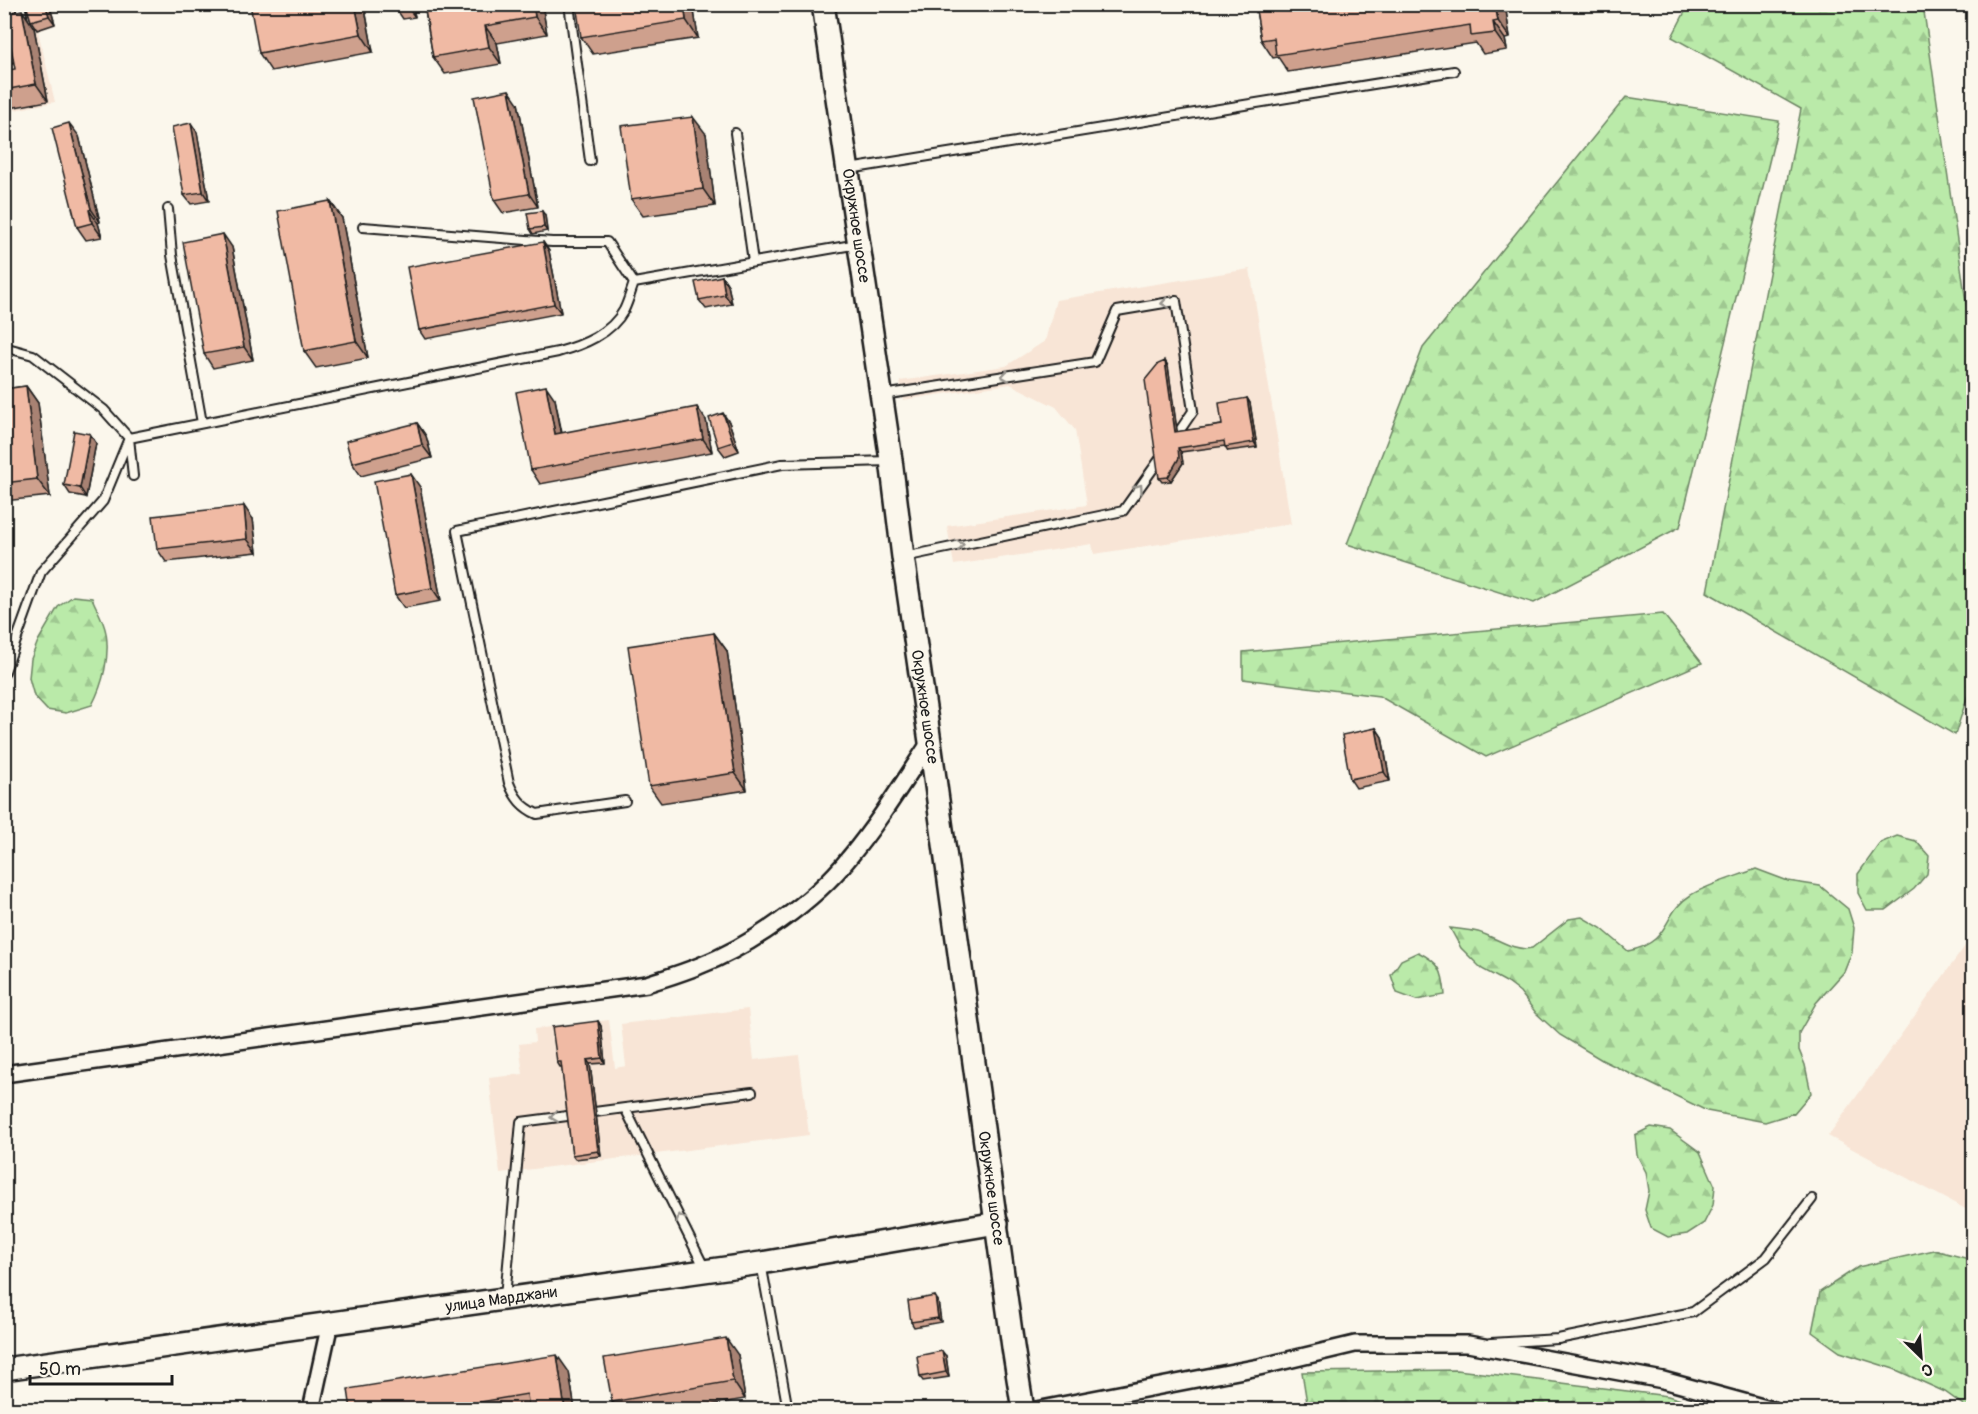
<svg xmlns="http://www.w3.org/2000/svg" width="1978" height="1414" font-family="Pangolin,sans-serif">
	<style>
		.built { fill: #f8e5d6 }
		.forest { fill: url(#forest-firs); stroke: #6b8362; stroke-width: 1.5 }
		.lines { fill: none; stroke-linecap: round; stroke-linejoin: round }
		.lane-casing { stroke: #1c1c1c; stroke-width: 12 }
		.street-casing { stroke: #1c1c1c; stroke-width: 20 }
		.secondary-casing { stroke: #1c1c1c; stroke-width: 26 }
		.lane { stroke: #fbf7ec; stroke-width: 8 }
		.street { stroke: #fbf7ec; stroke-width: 15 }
		.secondary { stroke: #fbf7ec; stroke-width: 21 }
		.wall { fill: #cea08d; stroke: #1c1c1c; stroke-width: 1.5 }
		.shaded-wall { fill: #a88273; stroke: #1c1c1c; stroke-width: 1.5 }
		.building { fill: #f0baa4; stroke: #1c1c1c; stroke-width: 1.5 }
		.oneway { stroke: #97948e }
		.labels { text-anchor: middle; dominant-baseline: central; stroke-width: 4.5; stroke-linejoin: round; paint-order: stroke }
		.street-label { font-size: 16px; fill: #1c1c1c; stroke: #fbf7ec }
	</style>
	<defs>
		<pattern id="forest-firs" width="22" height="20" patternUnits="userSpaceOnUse" patternTransform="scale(1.5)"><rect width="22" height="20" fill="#baeaa9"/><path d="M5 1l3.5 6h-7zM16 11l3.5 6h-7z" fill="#9fc891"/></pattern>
	</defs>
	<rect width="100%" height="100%" fill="#fbf7ec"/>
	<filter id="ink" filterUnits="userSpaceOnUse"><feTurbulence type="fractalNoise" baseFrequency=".0167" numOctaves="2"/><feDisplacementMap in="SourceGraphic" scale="12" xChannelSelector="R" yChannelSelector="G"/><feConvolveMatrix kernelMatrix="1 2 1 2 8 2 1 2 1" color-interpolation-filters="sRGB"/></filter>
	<g filter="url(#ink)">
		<!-- built -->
		<path class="built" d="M 5,5 L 51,5 L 56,25 L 38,31 L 55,102 L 5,112 Z
			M 1250,269 L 1291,524 L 1094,554 L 1092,544 L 954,565 L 947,526 L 1087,505 L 1075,430 L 1056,407 L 1010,384 L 903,400 L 900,381 L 1006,366 L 1045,341 L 1056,300 Z
			M 1973,935 L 1973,1213 L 1828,1136 Z
			M 748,1009 L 754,1060 L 799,1055 L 809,1135 L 500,1173 L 489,1078 L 523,1074 L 519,1044 L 535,1042 L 534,1029 L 609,1020 L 615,1068 L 626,1066 L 621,1024 Z"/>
		<!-- forest -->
		<path class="forest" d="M 1689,4 L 1923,5 L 1974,357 L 1974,676 L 1955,735 L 1707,592 L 1801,109 L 1672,37 Z
			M 1626,97 L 1779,121 L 1680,527 L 1534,603 L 1347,544 L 1423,348 Z
			M 73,596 L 92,598 C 96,608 104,621 106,633 C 110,657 103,684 92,705 L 66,713 L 47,710 L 34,696 L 29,678 L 31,659 L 38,641 L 58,607 Z
			M 1663,614 L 1702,663 L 1486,757 L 1379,696 L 1243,679 L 1243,652 Z
			M 1897,836 L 1916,841 L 1929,856 L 1927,874 L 1914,889 L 1886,910 L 1867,910 L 1858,893 L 1858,874 L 1880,843 Z
			M 1756,869 L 1788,881 L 1820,886 L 1848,909 L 1854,928 L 1852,952 L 1844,972 L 1816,1003 L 1799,1033 L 1799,1050 L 1805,1065 L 1811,1093 L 1794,1113 L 1765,1122 L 1707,1111 L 1602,1060 L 1560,1035 L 1536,1013 L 1520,992 L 1508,983 L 1482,969 L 1461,948 L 1450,928 C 1459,929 1469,930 1478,932 C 1496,937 1513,952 1532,948 L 1569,919 L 1582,917 L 1601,928 L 1628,951 C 1673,942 1661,913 1691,895 C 1706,885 1738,876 1756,869 Z
			M 1418,952 C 1440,963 1443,970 1445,995 L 1416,1000 L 1397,993 L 1391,975 L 1401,960 Z
			M 1651,1127 L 1670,1130 L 1700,1152 L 1715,1186 L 1713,1205 L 1704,1223 L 1687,1234 L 1668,1237 L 1651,1228 L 1645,1210 L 1649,1191 L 1646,1172 L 1637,1155 L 1635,1135 Z
			M 1934,1250 L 1973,1260 L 1973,1409 L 1969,1409 L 1945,1392 L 1894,1369 L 1840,1352 L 1812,1332 L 1820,1292 L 1858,1267 Z
			M 1457,1370 L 1668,1396 L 1711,1409 L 1308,1409 L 1302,1372 Z"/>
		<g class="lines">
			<defs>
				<path id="lane" d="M 20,4 L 23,21
					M 569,4 L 590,161
					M 735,133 L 753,262
					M 849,169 L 1454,71
					M 168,209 L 172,255 L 202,423
					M 363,227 L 552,242 L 607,242 L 634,283
					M 4,347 L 33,355 L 104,410 L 129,438 L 133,476
					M 883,395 L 1095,362 L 1117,311 L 1176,301 L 1193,411 L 1174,439
					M 129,438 L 558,352 C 583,345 611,334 624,310 C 628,302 631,291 634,283 L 858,244
					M 904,557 L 1123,511 L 1162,456
					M 4,674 L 41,572 L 103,501 L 129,438
					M 625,801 L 537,814 C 522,807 515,798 509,783 L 457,531 L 782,464 L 890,461
					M 1974,1054 L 1974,1063
					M 625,1108 L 752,1092
					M 587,1113 L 625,1108 L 705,1269
					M 761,1263 L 788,1410
					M 505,1297 L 521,1122 L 575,1115
					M 1491,1343 L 1558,1339 L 1693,1312 L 1766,1258 L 1812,1199"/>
				<path id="street" d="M 4,1074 L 647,984 C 665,978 682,973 699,966 C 751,946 815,901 849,858 C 879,822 904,781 930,742
					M 311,1410 L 330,1323
					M 1036,1410 L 1259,1367 L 1355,1344 L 1468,1344 L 1663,1380 L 1773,1410"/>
				<g id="secondary">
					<path id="s1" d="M 823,4 L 891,460 L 903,557 L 930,742 L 1013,1347 L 1023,1410"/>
					<path id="s2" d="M 4,1369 L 761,1263 L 997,1223"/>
				</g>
			</defs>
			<!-- lane casing -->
			<use href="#lane" class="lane-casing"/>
			<!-- street casing -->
			<use href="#street" class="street-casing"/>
			<!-- secondary casing -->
			<use href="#secondary" class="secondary-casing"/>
			<!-- lane -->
			<use href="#lane" class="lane"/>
			<!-- street -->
			<use href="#street" class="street"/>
			<!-- secondary -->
			<use href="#secondary" class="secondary"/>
		</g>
		<!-- wall -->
		<path class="wall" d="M 4,4 L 9,4 L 10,12 L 34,28 L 48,101 L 4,109 L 4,90 L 15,69 L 15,66 L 4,52 Z
			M 26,4 L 49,4 L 55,24 L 37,30 L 31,21 Z
			M 364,4 L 373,52 L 271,71 L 259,53 Z
			M 396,4 L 421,4 L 421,7 L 413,8 L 415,17 L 403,19 L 397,10 Z
			M 424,4 L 542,4 L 547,34 L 497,43 L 501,64 L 445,74 L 433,57 Z
			M 693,4 L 698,38 L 593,54 L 581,37 Z
			M 1255,4 L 1505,4 L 1510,38 L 1505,39 L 1507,50 L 1483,54 L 1476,43 L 1288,72 L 1278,57 L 1273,58 L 1261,40 Z
			M 518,103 L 538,207 L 503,213 L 494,200 Z
			M 197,132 L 209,201 L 191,204 L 184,195 Z
			M 706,134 L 715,206 L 643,216 L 631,199 Z
			M 79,136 L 100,222 L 98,223 L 102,237 L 86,240 L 77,227 Z
			M 330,201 L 342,218 L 368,358 L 316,368 L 304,351 Z
			M 545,215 L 547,231 L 533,234 L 530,229 Z
			M 543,242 L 549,251 L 561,313 L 425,339 L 419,330 Z
			M 232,247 L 253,360 L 213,368 L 204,354 Z
			M 722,276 L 728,285 L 732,304 L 706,309 L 699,300 Z
			M 1165,361 L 1168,366 L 1177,432 L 1222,425 L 1247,398 L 1250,403 L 1257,447 L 1228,451 L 1225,446 L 1181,452 L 1183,463 L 1171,481 L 1162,482 L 1159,478 Z
			M 26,386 L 38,403 L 50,496 L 4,501 L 4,389 Z
			M 555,399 L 562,433 L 706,420 L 712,452 L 540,484 L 531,470 Z
			M 729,422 L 739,451 L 725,456 L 718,447 Z
			M 417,423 L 426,436 L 432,458 L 361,476 L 352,463 Z
			M 90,434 L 96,443 L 86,497 L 70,494 L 64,485 Z
			M 420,487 L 441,601 L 404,608 L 395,595 Z
			M 253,519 L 257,552 L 166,562 L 157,549 Z
			M 714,633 L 727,651 L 747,790 L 661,803 L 649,786 Z
			M 1376,728 L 1382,737 L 1390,781 L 1356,788 L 1350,779 Z
			M 598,1021 L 601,1026 L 605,1063 L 590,1064 L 601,1156 L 575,1159 L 572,1155 L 562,1067 L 560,1067 L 557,1062 Z
			M 938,1301 L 941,1322 L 914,1327 L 911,1322 Z
			M 738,1355 L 745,1399 L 680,1410 L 617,1410 L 612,1402 Z
			M 946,1356 L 949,1377 L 923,1381 L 920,1377 Z
			M 569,1372 L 575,1410 L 351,1410 Z"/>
		<!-- shaded-wall -->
		<path class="shaded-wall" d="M 4,4 L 9,4 L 14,31 L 4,18 Z
			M 45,4 L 49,4 L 55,24 L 49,16 Z
			M 355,4 L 364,4 L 373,52 L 361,34 Z
			M 408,4 L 411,4 L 413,8 L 415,17 L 408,8 Z
			M 533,4 L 542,4 L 547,34 L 535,17 Z
			M 684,4 L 693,4 L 698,38 L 686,20 Z
			M 1495,4 L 1505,4 L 1510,38 L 1498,21 Z
			M 22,10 L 34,28 L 48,101 L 36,84 Z
			M 1493,22 L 1505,39 L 1507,50 L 1495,33 Z
			M 485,26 L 497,43 L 501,64 L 489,47 Z
			M 509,90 L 518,103 L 538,207 L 529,194 Z
			M 693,117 L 706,134 L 715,206 L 703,189 Z
			M 69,123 L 79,136 L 100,222 L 91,209 Z
			M 191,123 L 197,132 L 209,201 L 203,192 Z
			M 330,201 L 342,218 L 368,358 L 356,341 Z
			M 89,210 L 98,223 L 102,237 L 92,223 Z
			M 542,211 L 545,215 L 547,231 L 544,227 Z
			M 223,234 L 232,247 L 253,360 L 244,347 Z
			M 543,242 L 549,251 L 561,313 L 554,304 Z
			M 722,276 L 728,285 L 732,304 L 725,295 Z
			M 1165,361 L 1168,366 L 1178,437 L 1175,432 Z
			M 26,386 L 38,403 L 50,496 L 37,479 Z
			M 546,386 L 555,399 L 564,447 L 555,434 Z
			M 1247,398 L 1250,403 L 1257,447 L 1254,442 Z
			M 697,407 L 706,420 L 712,452 L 703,439 Z
			M 723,413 L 729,422 L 739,451 L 733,442 Z
			M 417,423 L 426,436 L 432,458 L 422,445 Z
			M 90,434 L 96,443 L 86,497 L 80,488 Z
			M 1178,448 L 1181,452 L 1183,463 L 1171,481 L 1168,477 Z
			M 411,474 L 420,487 L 441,601 L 432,588 Z
			M 244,506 L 253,519 L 257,552 L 247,539 Z
			M 714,633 L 727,651 L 747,790 L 735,773 Z
			M 1376,728 L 1382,737 L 1390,781 L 1384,772 Z
			M 598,1021 L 601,1026 L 605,1063 L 602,1058 Z
			M 587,1060 L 590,1064 L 601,1156 L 598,1151 Z
			M 935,1296 L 938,1301 L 941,1322 L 938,1318 Z
			M 726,1338 L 738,1355 L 745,1399 L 733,1381 Z
			M 942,1351 L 946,1356 L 949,1377 L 946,1372 Z
			M 557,1355 L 569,1372 L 575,1410 L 565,1410 Z"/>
		<!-- building -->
		<path class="building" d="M 26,4 L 45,4 L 49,16 L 31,21 Z
			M 250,4 L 355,4 L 361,34 L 259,53 Z
			M 396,4 L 408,4 L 408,8 L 397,10 Z
			M 424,4 L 533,4 L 535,17 L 485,26 L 489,47 L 433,57 Z
			M 576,4 L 684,4 L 686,20 L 581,37 Z
			M 1255,4 L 1495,4 L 1498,21 L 1493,22 L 1495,33 L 1471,36 L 1470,25 L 1276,55 L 1274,38 L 1261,40 Z
			M 22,10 L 36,84 L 4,90 L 4,71 L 15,69 L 11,47 L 4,48 L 4,14 Z
			M 509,90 L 529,194 L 494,200 L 474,97 Z
			M 693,117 L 703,189 L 631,199 L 621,126 Z
			M 69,123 L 91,209 L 89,210 L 92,223 L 77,227 L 52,128 Z
			M 191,123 L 203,192 L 184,195 L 172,127 Z
			M 330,201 L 356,341 L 304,351 L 278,211 Z
			M 542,211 L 544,227 L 530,229 L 527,213 Z
			M 223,234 L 244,347 L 204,354 L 183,242 Z
			M 543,242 L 554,304 L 419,330 L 407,267 Z
			M 722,276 L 725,295 L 699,300 L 695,282 Z
			M 1165,361 L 1175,432 L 1222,425 L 1219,403 L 1247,398 L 1254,442 L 1225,447 L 1224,441 L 1178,448 L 1179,458 L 1168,477 L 1159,478 L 1145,380 L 1158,364 Z
			M 26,386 L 37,479 L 4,483 L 4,389 Z
			M 546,386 L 555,434 L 697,407 L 703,439 L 531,470 L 516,392 Z
			M 723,413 L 733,442 L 718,447 L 709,418 Z
			M 417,423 L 422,445 L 352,463 L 346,441 Z
			M 74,431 L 90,434 L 80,488 L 64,485 Z
			M 411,474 L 432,588 L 395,595 L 374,481 Z
			M 244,506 L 247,539 L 157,549 L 153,516 Z
			M 714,633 L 735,773 L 649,786 L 628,646 Z
			M 1376,728 L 1384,772 L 1350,779 L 1342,735 Z
			M 598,1021 L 602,1058 L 587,1060 L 598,1151 L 572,1155 L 561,1062 L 557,1062 L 552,1027 Z
			M 935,1296 L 938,1318 L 911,1322 L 908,1301 Z
			M 726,1338 L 733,1381 L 612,1402 L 604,1358 Z
			M 942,1351 L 946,1372 L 920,1377 L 917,1356 Z
			M 557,1355 L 565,1410 L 529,1410 L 527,1394 L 434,1410 L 351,1410 L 348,1389 Z"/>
		<!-- one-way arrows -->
		<defs><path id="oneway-chevron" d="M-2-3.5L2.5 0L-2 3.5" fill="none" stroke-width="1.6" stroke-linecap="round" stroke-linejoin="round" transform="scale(1.5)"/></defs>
		<g class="oneway">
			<use href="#oneway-chevron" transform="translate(1165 303) rotate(171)"/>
			<use href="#oneway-chevron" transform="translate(1005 376) rotate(171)"/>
			<use href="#oneway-chevron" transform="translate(1139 488) rotate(-55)"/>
			<use href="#oneway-chevron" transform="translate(960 545) rotate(-12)"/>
			<use href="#oneway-chevron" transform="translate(554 1117) rotate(172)"/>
			<use href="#oneway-chevron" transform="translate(680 1218) rotate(-116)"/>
		</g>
	</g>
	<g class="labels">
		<!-- street labels -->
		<g class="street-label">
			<text stroke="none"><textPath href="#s1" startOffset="224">Окружное шоссе</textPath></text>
			<text stroke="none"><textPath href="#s1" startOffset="710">Окружное шоссе</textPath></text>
			<text stroke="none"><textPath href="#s1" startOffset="1196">Окружное шоссе</textPath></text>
			<text stroke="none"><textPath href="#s2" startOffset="502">улица Марджани</textPath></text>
		</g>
	</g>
	<!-- margin -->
	<rect width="1978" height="1414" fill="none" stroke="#fbf7ec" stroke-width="24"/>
	<rect x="12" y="12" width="1954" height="1390" fill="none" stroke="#1c1c1c" stroke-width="2" filter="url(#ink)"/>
	<!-- north arrow -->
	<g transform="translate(1921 1357) rotate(155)" stroke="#fbf7ec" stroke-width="4.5" paint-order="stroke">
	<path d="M0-4.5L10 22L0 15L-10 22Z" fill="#1c1c1c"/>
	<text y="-9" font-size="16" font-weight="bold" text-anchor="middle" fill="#1c1c1c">С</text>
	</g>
	<!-- scale -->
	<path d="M30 1375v9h142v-9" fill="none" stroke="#1c1c1c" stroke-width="3"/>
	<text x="39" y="1375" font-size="18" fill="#1c1c1c" stroke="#fbf7ec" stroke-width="4.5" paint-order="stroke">50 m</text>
</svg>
